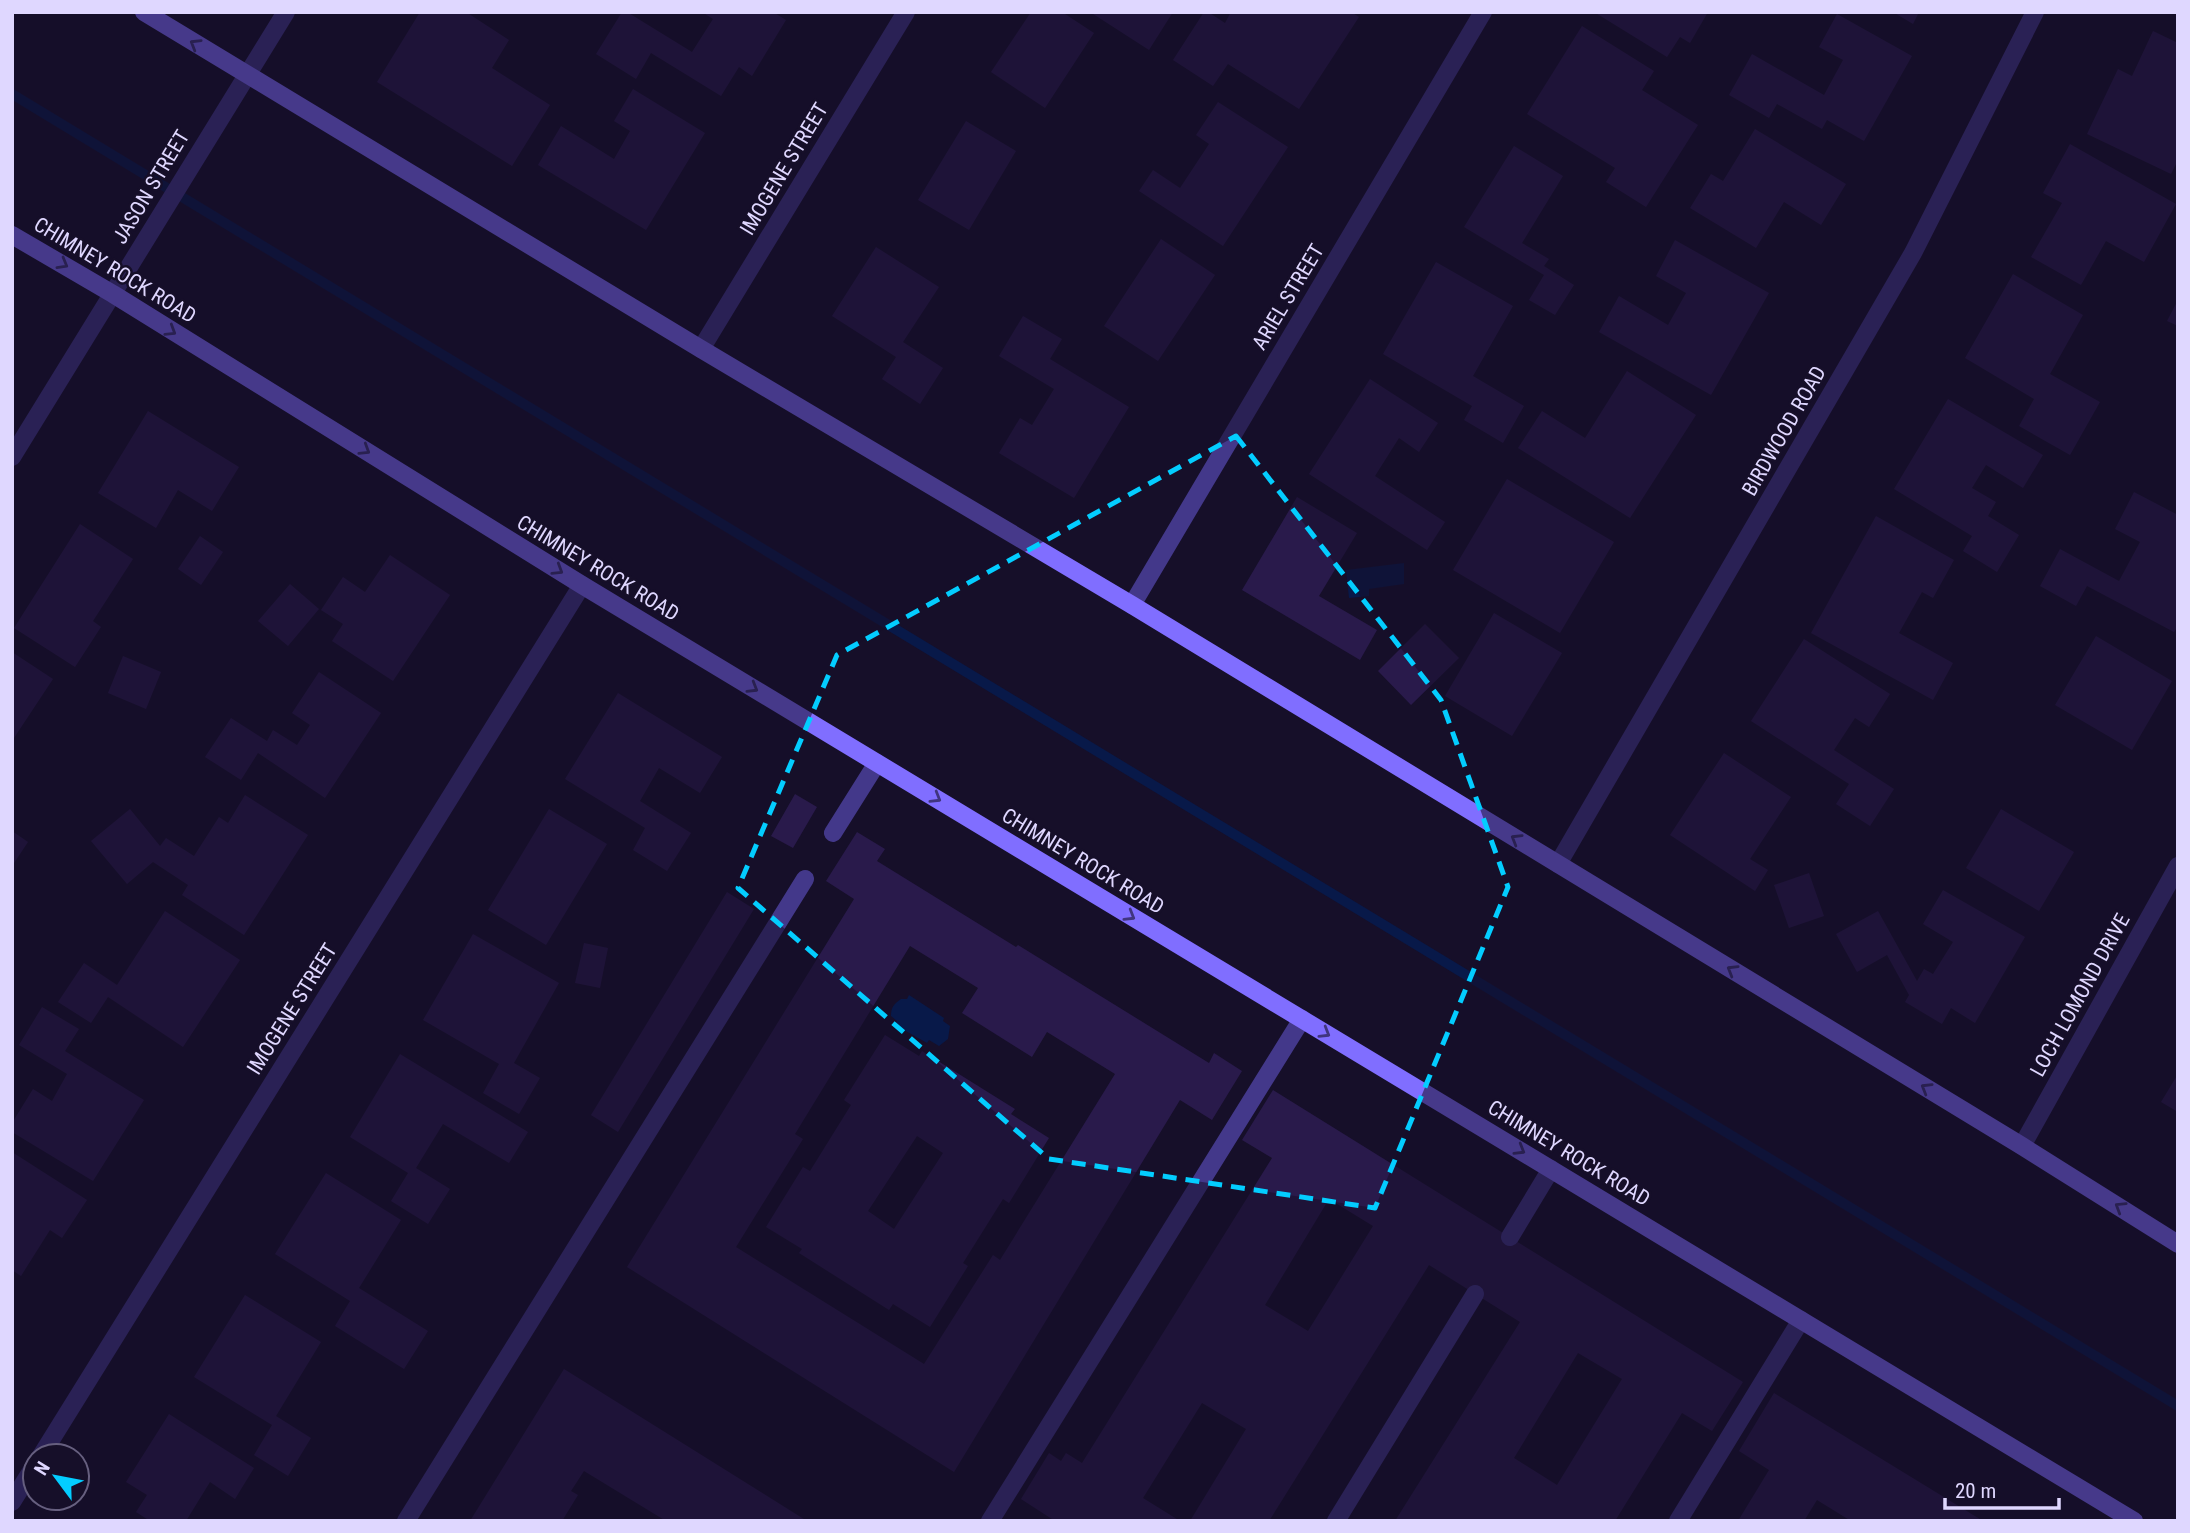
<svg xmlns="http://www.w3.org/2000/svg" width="2190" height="1533" font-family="'Roboto Condensed',sans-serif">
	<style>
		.water { fill: #081949 }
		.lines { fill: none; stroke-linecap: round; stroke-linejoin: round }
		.stream { stroke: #081949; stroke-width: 10 }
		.building { fill: #291a4b; fill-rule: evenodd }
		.service { stroke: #43388a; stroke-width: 18 }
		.minor { stroke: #43388a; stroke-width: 18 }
		.secondary { stroke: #806eff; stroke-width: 18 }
		.oneway { stroke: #40357f }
		.marked { fill: none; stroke: #03cdff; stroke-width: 5; stroke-dasharray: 14 9; stroke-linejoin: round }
		.labels { text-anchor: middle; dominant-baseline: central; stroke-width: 5; stroke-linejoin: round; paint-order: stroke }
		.street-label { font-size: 21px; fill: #dfd7ff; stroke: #160f29 }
	</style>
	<rect width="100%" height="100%" fill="#160f29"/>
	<!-- water -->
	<path class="water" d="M 1404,563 L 1404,584 L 1369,589 L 1369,596 L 1349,598 L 1346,570 Z
		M 909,995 L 944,1018 L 943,1021 L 950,1026 L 948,1039 L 939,1046 L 929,1040 L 927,1043 L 895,1025 L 897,1021 L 891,1016 C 891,1007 894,1004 901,999 L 907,999 Z"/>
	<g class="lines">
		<!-- stream -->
		<path class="stream" d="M 12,94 L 2178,1406"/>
	</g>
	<!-- building -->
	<path class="building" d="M 420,12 L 466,12 L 509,40 L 492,68 L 550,105 L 512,166 L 377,82 Z
		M 622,12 L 627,12 L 692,52 L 713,19 L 702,12 L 773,12 L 786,20 L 752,76 L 739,67 L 721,96 L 651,53 L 636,79 L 596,54 Z
		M 1031,12 L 1062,12 L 1094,33 L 1045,108 L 991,72 Z
		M 1090,12 L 1173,12 L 1149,50 Z
		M 1204,12 L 1208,12 L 1225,23 L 1231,12 L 1351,12 L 1359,17 L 1299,109 L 1228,64 L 1213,86 L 1173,60 Z
		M 1594,12 L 1708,12 L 1690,43 L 1680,37 L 1667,57 Z
		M 1893,12 L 1919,12 L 1913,24 Z
		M 1837,14 L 1912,56 L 1864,141 L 1827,120 L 1822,129 L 1777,104 L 1769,118 L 1729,95 L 1752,54 L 1824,95 L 1843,60 L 1819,47 Z
		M 1582,26 L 1654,71 L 1642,90 L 1698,125 L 1646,207 L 1606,182 L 1615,168 L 1527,114 Z
		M 2153,31 L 2178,43 L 2178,160 L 2171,174 L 2087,134 L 2118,69 L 2132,76 Z
		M 633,89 L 705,133 L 646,230 L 538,165 L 561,126 L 614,159 L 630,131 L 614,121 Z
		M 1218,102 L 1288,147 L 1223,246 L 1139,191 L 1153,170 L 1180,188 L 1209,144 L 1196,135 Z
		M 966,121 L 1016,151 L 969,230 L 918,200 Z
		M 1755,129 L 1846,184 L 1821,225 L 1784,202 L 1756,248 L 1690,208 L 1711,174 L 1723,181 Z
		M 2070,144 L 2176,204 L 2144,262 L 2106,241 L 2081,285 L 2031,257 L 2062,203 L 2043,193 Z
		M 1514,146 L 1563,176 L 1522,243 L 1549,259 L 1544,266 L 1574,285 L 1555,315 L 1529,300 L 1544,275 L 1464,227 Z
		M 1161,239 L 1215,275 L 1158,361 L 1104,326 Z
		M 1675,240 L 1769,293 L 1711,395 L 1599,332 L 1619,296 L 1668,325 L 1686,293 L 1656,276 Z
		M 876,247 L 939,287 L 903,342 L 943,368 L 920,404 L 882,379 L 896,357 L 832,316 Z
		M 1436,262 L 1513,306 L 1473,376 L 1524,406 L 1503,443 L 1464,420 L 1472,406 L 1383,354 Z
		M 2013,274 L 2083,315 L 2050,374 L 2100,402 L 2070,455 L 2019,426 L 2034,399 L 1965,358 Z
		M 2178,300 L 2178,326 L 2167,321 Z
		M 1023,316 L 1062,339 L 1050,359 L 1129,407 L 1074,498 L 999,453 L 1020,418 L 1032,425 L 1054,389 L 999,356 Z
		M 1627,371 L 1696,415 L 1630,518 L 1518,448 L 1542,411 L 1585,438 Z
		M 1370,379 L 1438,423 L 1419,452 L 1399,438 L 1375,476 L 1445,522 L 1427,550 L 1309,474 Z
		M 1948,399 L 2043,455 L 2023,488 L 1986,465 L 1972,488 L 1996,502 L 1988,516 L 2019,535 L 1997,572 L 1963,551 L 1972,536 L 1894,489 Z
		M 148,411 L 239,467 L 212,511 L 178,490 L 156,528 L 98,493 Z
		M 1507,479 L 1614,542 L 1560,633 L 1453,570 Z
		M 2134,492 L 2178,515 L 2178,626 L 2174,632 L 2087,586 L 2076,606 L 2040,586 L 2060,549 L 2119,581 L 2140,542 L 2115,529 Z
		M 1297,497 L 1357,533 L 1319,596 L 1377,630 L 1360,660 L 1242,590 Z
		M 1876,516 L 1954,560 L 1933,598 L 1922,592 L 1899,633 L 1953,663 L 1933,700 L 1811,633 Z
		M 80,524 L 133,559 L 93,621 L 101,627 L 75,667 L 14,628 Z
		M 200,536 L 223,552 L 201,585 L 178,569 Z
		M 390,555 L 450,595 L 393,681 L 332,641 L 343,624 L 321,610 L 343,577 L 365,592 Z
		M 290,584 L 319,609 L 288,646 L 258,621 Z
		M 1494,613 L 1562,653 L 1512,736 L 1445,696 Z
		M 1425,624 L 1459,658 L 1411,705 L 1378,671 Z
		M 2096,636 L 2172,681 L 2132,750 L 2055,705 Z
		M 1804,639 L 1890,694 L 1869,727 L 1855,718 L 1834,750 L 1894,789 L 1870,826 L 1836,804 L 1849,784 L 1751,721 Z
		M 12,652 L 53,679 L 12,741 Z
		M 123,656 L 161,672 L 146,709 L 108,693 Z
		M 319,672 L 381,713 L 325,798 L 258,753 L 241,780 L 205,757 L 231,718 L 267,741 L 273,730 L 297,745 L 310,725 L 292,713 Z
		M 618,693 L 722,757 L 700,793 L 659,768 L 640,801 L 691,833 L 667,871 L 633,850 L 645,828 L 565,779 Z
		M 1724,753 L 1791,797 L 1750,859 L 1768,870 L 1755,891 L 1670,835 Z
		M 795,794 L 817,807 L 793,848 L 771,836 Z
		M 245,795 L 308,835 L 244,935 L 182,895 L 188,885 L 153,862 L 127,884 L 91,841 L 130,809 L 160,846 L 166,838 L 194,856 L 219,817 L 228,823 Z
		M 549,809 L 607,844 L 546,945 L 488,910 Z
		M 2001,809 L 2074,852 L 2039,911 L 1966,868 Z
		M 12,831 L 28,842 L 12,866 Z
		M 857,832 L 885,849 L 877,861 L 1016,947 L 1018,945 L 1209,1063 L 1214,1053 L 1242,1071 L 1212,1120 L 1180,1100 L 954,1472 L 627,1267 L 854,899 L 826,881 ZM 910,946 L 978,988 L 962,1013 L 1032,1057 L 1047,1032 L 1115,1074 L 1000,1260 L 993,1255 L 924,1364 L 736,1247 L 803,1139 L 795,1134 Z
		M 1809,873 L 1824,916 L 1789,928 L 1774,885 Z
		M 1943,890 L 2025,937 L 1975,1023 L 1951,1008 L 1942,1024 L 1905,1002 L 1909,995 L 1887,955 L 1857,972 L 1836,934 L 1878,911 L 1917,981 L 1924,969 L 1933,974 L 1953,942 L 1923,924 Z
		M 727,892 L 754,909 L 618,1132 L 591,1115 Z
		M 165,911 L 240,960 L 183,1047 L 108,997 L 91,1023 L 58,1002 L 84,963 L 117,985 Z
		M 473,934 L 559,983 L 514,1063 L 540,1078 L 519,1114 L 483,1093 L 499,1064 L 423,1020 Z
		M 584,943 L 608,948 L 600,988 L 575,983 Z
		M 42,1007 L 79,1029 L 65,1051 L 144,1100 L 93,1181 L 12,1132 L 12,1123 L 33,1089 L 52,1101 L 67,1074 L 19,1045 Z
		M 885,1035 L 919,1056 L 922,1051 L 1015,1109 L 1011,1114 L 1049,1138 L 1009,1203 L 1003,1199 L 963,1263 L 968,1266 L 930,1327 L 893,1304 L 889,1310 L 799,1253 L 802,1249 L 766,1227 L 803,1167 L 810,1171 L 851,1105 L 844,1100 ZM 917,1136 L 943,1153 L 894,1229 L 868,1211 Z
		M 400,1054 L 528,1132 L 509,1163 L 443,1124 L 416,1168 L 450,1189 L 428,1224 L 391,1201 L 408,1173 L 350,1137 Z
		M 2178,1074 L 2178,1112 L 2161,1102 Z
		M 1273,1090 L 1743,1382 L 1712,1431 L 1682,1413 L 1615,1521 L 1395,1521 L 1520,1322 L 1429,1265 L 1269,1521 L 1190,1521 L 1246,1429 L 1202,1403 L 1143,1498 L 1180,1521 L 1055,1521 L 1021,1499 L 1049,1453 L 1061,1461 L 1066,1453 L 1082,1463 L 1272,1158 L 1242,1140 ZM 1329,1199 L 1373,1226 L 1308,1331 L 1265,1305 ZM 1578,1353 L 1622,1379 L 1557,1485 L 1514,1458 Z
		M 12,1152 L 87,1200 L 62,1238 L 50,1230 L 21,1276 L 12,1270 Z
		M 326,1173 L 401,1220 L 359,1288 L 428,1331 L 404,1369 L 335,1326 L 350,1301 L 275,1254 Z
		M 245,1295 L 321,1342 L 276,1416 L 311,1438 L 288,1476 L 254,1455 L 272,1425 L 194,1377 Z
		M 564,1369 L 807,1521 L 666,1521 L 584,1471 L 571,1491 L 578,1495 L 562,1521 L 470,1521 Z
		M 1774,1393 L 1983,1521 L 1851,1521 L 1817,1500 L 1804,1521 L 1738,1521 L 1769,1470 L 1739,1451 Z
		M 169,1414 L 254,1468 L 235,1499 L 210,1482 L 186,1521 L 150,1521 L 136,1512 L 147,1495 L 126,1482 Z"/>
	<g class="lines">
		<!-- service -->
		<path class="service" d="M 833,833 L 877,763
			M 1510,1237 L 1551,1169
			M 406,1521 L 805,879
			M 990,1521 L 1302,1019
			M 1336,1521 L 1475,1294
			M 1678,1521 L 1801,1320"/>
		<!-- minor -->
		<path class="minor" d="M 701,349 L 906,12
			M 12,457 L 286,12
			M 1132,605 L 1483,12
			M 1558,864 L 1913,253 L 2035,12
			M 2022,1146 L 2178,866
			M 41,1456 L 582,585
			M 12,1502 L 35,1465"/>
		<!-- secondary -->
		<path class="secondary" d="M 144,12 L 701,349 L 1132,605 L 2022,1146 L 2178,1244
			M 12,235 L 113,294 L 582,585 L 2134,1521"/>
	</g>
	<!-- one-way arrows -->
	<defs><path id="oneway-chevron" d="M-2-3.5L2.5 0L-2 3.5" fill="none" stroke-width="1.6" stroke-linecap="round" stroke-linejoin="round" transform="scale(1.75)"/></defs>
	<g class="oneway">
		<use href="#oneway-chevron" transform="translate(195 44) rotate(-149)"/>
		<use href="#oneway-chevron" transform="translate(63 264) rotate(30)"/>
		<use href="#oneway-chevron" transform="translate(171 331) rotate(32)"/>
		<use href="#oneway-chevron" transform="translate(365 450) rotate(32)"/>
		<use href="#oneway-chevron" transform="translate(558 570) rotate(32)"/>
		<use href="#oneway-chevron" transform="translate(753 688) rotate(31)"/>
		<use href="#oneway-chevron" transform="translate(936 798) rotate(31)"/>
		<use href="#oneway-chevron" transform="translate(1516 839) rotate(-149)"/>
		<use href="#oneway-chevron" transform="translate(1130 916) rotate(31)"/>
		<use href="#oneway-chevron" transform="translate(1732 970) rotate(-149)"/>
		<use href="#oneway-chevron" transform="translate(1325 1033) rotate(31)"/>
		<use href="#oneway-chevron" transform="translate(1926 1088) rotate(-149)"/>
		<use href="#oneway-chevron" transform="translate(1520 1150) rotate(31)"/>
		<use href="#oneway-chevron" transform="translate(2120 1207) rotate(-148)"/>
	</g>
	<!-- marked area -->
	<path d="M0 0H2190V1533H0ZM 1236,436 L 1441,700 L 1508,887 L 1375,1208 L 1049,1159 L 738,888 L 837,655 Z" fill="#160f29" fill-opacity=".55" fill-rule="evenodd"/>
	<path class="marked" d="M 1236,436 L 1441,700 L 1508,887 L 1375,1208 L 1049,1159 L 738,888 L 837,655 Z"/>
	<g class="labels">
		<!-- street labels -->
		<g class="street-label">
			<text transform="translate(784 169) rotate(-59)">IMOGENE STREET</text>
			<text transform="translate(151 187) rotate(-59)">JASON STREET</text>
			<text transform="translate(115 270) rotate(31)">CHIMNEY ROCK ROAD</text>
			<text transform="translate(1288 297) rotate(-59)">ARIEL STREET</text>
			<text transform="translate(1784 431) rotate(-60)">BIRDWOOD ROAD</text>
			<text transform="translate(598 568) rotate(31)">CHIMNEY ROCK ROAD</text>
			<text transform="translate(1083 861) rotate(31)">CHIMNEY ROCK ROAD</text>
			<text transform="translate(2080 995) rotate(-61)">LOCH LOMOND DRIVE</text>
			<text transform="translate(292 1009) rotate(-58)">IMOGENE STREET</text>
			<text transform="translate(1569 1153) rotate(31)">CHIMNEY ROCK ROAD</text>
		</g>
	</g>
	<!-- border -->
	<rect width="2190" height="1533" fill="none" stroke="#dfd7ff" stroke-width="28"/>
	<!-- north arrow -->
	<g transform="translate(56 1477) rotate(302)"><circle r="33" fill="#160f29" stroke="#665f7f" stroke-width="2"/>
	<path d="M0-5L12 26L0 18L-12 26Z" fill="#03cdff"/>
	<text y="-10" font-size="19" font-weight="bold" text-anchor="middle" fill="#dfd7ff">N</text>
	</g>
	<!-- scale -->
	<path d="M1945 1498v10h114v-10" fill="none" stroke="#dfd7ff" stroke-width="3.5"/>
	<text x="1955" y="1498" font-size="21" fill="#dfd7ff" stroke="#160f29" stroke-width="5" paint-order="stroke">20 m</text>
</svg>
